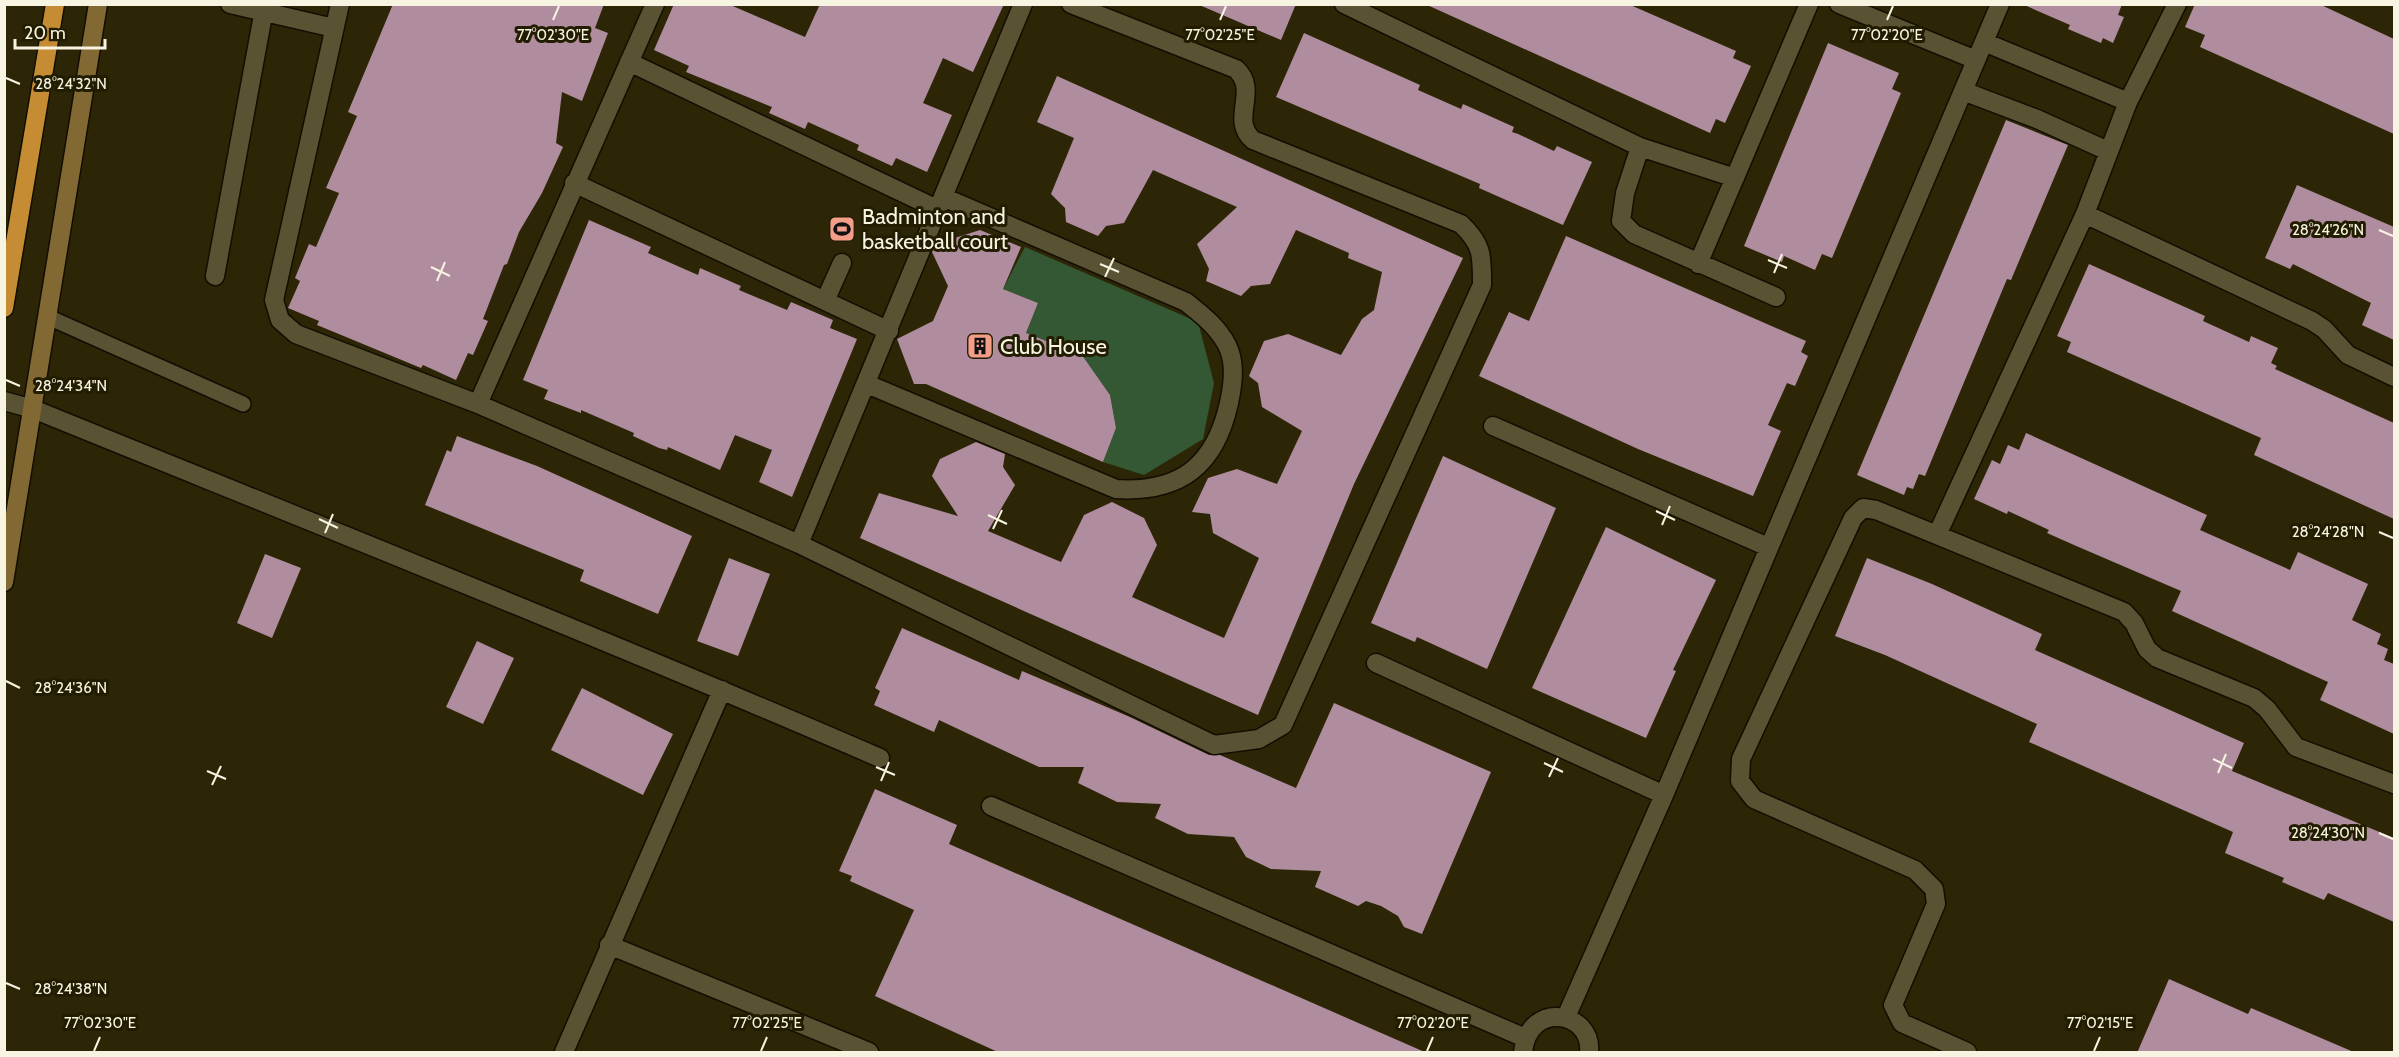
<svg xmlns="http://www.w3.org/2000/svg" width="2399" height="1057" font-family="Cabin,sans-serif">
	<style>
		.green { fill: #345833 }
		.building { fill: #af8d9e }
		.lines { fill: none; stroke-linecap: round; stroke-linejoin: round }
		.service-casing { stroke: #130e00; stroke-width: 18 }
		.minor-casing { stroke: #130e00; stroke-width: 21 }
		.secondary-casing { stroke: #130e00; stroke-width: 21 }
		.trunk-casing { stroke: #130e00; stroke-width: 21 }
		.service { stroke: #595334; stroke-width: 15 }
		.minor { stroke: #595334; stroke-width: 18 }
		.secondary { stroke: #826934; stroke-width: 18 }
		.trunk { stroke: #c68c34; stroke-width: 18 }
		.ticks { fill: none; stroke: #f7f4e2; stroke-width: 2 }
		.labels { text-anchor: middle; dominant-baseline: central; stroke-width: 6; stroke-linejoin: round; paint-order: stroke }
		.poi-label { font-size: 22px; fill: #f7f4e2; stroke: #221c00; text-anchor: start }
		.ticks-label { font-size: 15px; text-anchor: middle; fill: #f7f4e2; stroke: #221c00; stroke-width: 6; stroke-linejoin: round; paint-order: stroke }
	</style>
	<rect width="100%" height="100%" fill="#2c2607"/>
	<!-- green -->
	<path class="green" d="M 1025,247 L 1198,322 L 1214,383 L 1203,439 L 1144,475 L 1103,462 L 1116,428 L 1110,395 L 1082,355 L 1026,333 L 1038,303 L 1003,289 Z"/>
	<!-- building -->
	<path class="building" d="M 393,4 L 604,4 L 595,28 L 608,33 L 582,101 L 562,92 L 556,143 L 563,147 L 542,193 L 519,232 L 507,264 L 504,265 L 483,319 L 488,321 L 473,355 L 468,353 L 456,380 L 423,365 L 421,368 L 317,325 L 319,321 L 288,308 L 300,281 L 295,278 L 309,244 L 316,247 L 339,193 L 326,188 L 357,116 L 348,112 Z
		M 674,4 L 728,4 L 805,37 L 820,4 L 1004,4 L 973,72 L 943,58 L 923,103 L 952,115 L 927,172 L 896,158 L 892,166 L 857,150 L 859,145 L 808,122 L 805,129 L 769,113 L 772,107 L 686,72 L 689,66 L 654,50 Z
		M 1197,4 L 1296,4 L 1281,40 Z
		M 1425,4 L 1628,4 L 1736,51 L 1733,58 L 1751,66 L 1725,123 L 1716,119 L 1710,133 Z
		M 2022,4 L 2122,4 L 2118,15 L 2124,17 L 2113,43 L 2103,38 L 2101,43 L 2068,29 L 2070,25 Z
		M 2195,4 L 2319,4 L 2394,39 L 2394,134 L 2200,47 L 2205,35 L 2185,27 Z
		M 1304,33 L 1420,85 L 1418,90 L 1461,109 L 1463,104 L 1514,127 L 1512,132 L 1518,134 L 1554,151 L 1557,146 L 1592,162 L 1563,225 L 1479,188 L 1480,184 L 1276,97 Z
		M 1828,43 L 1899,73 L 1892,89 L 1901,93 L 1832,258 L 1822,254 L 1815,270 L 1784,256 L 1782,262 L 1744,246 Z
		M 1057,76 L 1463,258 L 1354,484 L 1258,715 L 860,538 L 879,493 L 958,516 L 932,476 L 940,459 L 976,442 L 1005,454 L 1003,467 L 1015,485 L 988,531 L 1061,562 L 1084,515 L 1112,502 L 1144,518 L 1157,545 L 1132,597 L 1224,638 L 1259,558 L 1213,533 L 1210,514 L 1192,512 L 1208,478 L 1237,469 L 1277,484 L 1302,431 L 1262,407 L 1258,383 L 1249,376 L 1264,341 L 1288,334 L 1341,355 L 1362,319 L 1374,310 L 1382,272 L 1348,258 L 1349,253 L 1296,230 L 1270,284 L 1251,286 L 1241,296 L 1206,281 L 1209,269 L 1197,244 L 1237,207 L 1153,170 L 1124,223 L 1106,226 L 1098,236 L 1066,222 L 1065,208 L 1051,194 L 1074,138 L 1037,122 Z
		M 2006,120 L 2068,145 L 2011,280 L 2007,279 L 1925,476 L 1919,474 L 1913,489 L 1907,487 L 1904,495 L 1857,475 Z
		M 2297,185 L 2394,227 L 2394,340 L 2362,325 L 2371,303 L 2293,264 L 2290,269 L 2265,258 Z
		M 589,220 L 651,247 L 648,253 L 698,275 L 700,268 L 741,286 L 739,290 L 787,310 L 791,302 L 833,320 L 830,328 L 857,339 L 792,497 L 759,482 L 772,450 L 735,435 L 720,470 L 668,447 L 667,450 L 659,448 L 633,436 L 634,433 L 581,410 L 581,413 L 544,399 L 548,390 L 523,380 Z
		M 980,230 L 1021,247 L 1003,289 L 1038,303 L 1026,333 L 1082,355 L 1110,395 L 1116,428 L 1103,462 L 926,384 L 914,384 L 897,339 L 933,321 L 948,286 L 932,252 L 936,244 Z
		M 1566,236 L 1806,341 L 1801,352 L 1808,356 L 1795,386 L 1787,383 L 1768,425 L 1781,431 L 1753,496 L 1638,449 L 1479,376 L 1509,312 L 1529,321 Z
		M 2089,264 L 2205,316 L 2203,321 L 2249,342 L 2251,336 L 2278,348 L 2271,363 L 2277,366 L 2275,369 L 2394,423 L 2394,519 L 2254,455 L 2261,438 L 2067,352 L 2071,342 L 2057,336 Z
		M 2026,433 L 2207,515 L 2200,530 L 2290,570 L 2298,552 L 2368,584 L 2352,620 L 2381,634 L 2377,644 L 2388,649 L 2384,660 L 2394,664 L 2394,734 L 2320,700 L 2328,682 L 2172,611 L 2181,591 L 2074,545 L 2047,533 L 2049,530 L 2008,511 L 2007,514 L 1974,499 L 1992,460 L 2000,464 L 2008,445 L 2019,450 Z
		M 457,436 L 537,466 L 692,536 L 658,614 L 580,581 L 584,570 L 425,505 L 447,450 L 451,452 Z
		M 1443,456 L 1556,508 L 1487,669 L 1417,637 L 1415,642 L 1371,623 Z
		M 1606,527 L 1716,580 L 1673,670 L 1676,671 L 1646,738 L 1532,688 Z
		M 265,554 L 301,568 L 272,638 L 237,623 Z
		M 729,558 L 770,574 L 738,656 L 697,641 Z
		M 1867,558 L 1932,584 L 2042,634 L 2035,650 L 2244,743 L 2232,771 L 2394,838 L 2394,922 L 2328,893 L 2324,900 L 2282,882 L 2284,878 L 2225,853 L 2233,832 L 2029,742 L 2037,724 L 1885,655 L 1835,636 Z
		M 902,628 L 1019,680 L 1022,671 L 1130,717 L 1209,755 L 1220,755 L 1296,788 L 1334,703 L 1491,772 L 1422,934 L 1404,927 L 1398,916 L 1381,906 L 1366,901 L 1358,906 L 1315,887 L 1321,871 L 1271,869 L 1246,857 L 1234,837 L 1188,834 L 1155,818 L 1161,804 L 1117,802 L 1078,783 L 1084,767 L 1039,767 L 939,720 L 934,732 L 874,705 L 880,691 L 875,688 Z
		M 477,641 L 514,658 L 483,724 L 446,707 Z
		M 582,688 L 673,734 L 643,795 L 551,750 Z
		M 875,789 L 957,825 L 949,844 L 1427,1053 L 1000,1053 L 875,996 L 914,910 L 850,881 L 852,876 L 839,871 Z
		M 2169,979 L 2248,1014 L 2251,1008 L 2356,1053 L 2137,1053 Z"/>
	<g class="lines">
		<defs>
			<path id="service" d="M 48,317 L 243,404"/>
			<path id="minor" d="M 230,4 L 334,28
				M 340,4 L 274,300 L 280,320 L 296,334 L 478,404 L 799,544 L 1214,745 L 1259,739 L 1283,725 L 1482,285 C 1482,256 1483,245 1461,224 L 1253,140 C 1229,119 1260,91 1236,69 L 1071,4
				M 1344,4 L 1640,147 L 1735,178
				M 1839,4 L 1976,60
				M 1984,42 L 2128,102
				M 629,62 L 937,209
				M 1963,91 L 2037,119 L 2108,151
				M 1640,147 L 1625,193 L 1621,221 L 1634,234 L 1776,297
				M 574,183 L 889,331
				M 2085,214 L 2312,321 L 2324,329 L 2348,355 L 2394,377
				M 1698,264 L 1809,4
				M 215,276 L 265,4
				M 825,301 L 842,263
				M 867,384 L 1116,489 C 1180,493 1215,466 1229,403 C 1233,384 1236,363 1227,345 C 1217,326 1202,315 1186,302 L 943,197
				M 4,401 L 33,409 C 316,524 600,637 880,758
				M 478,404 L 655,4
				M 1493,426 L 1768,547
				M 1937,535 L 2085,214 L 2128,102 L 2177,4
				M 799,544 L 1023,4
				M 1376,663 L 1664,795
				M 991,806 L 1525,1038
				M 609,945 L 869,1052
				M 1566,1017 L 1664,795 L 2000,4
				M 564,1052 L 722,690
				M 1523,1052 C 1529,999 1593,1012 1589,1052
				M 1967,1052 L 1902,1023 L 1893,1005 L 1936,904 L 1934,889 L 1915,870 L 1754,799 L 1740,781 L 1741,759 L 1853,518 L 1863,508 L 1876,510 L 2124,612 L 2134,623 L 2147,649 L 2157,658 L 2254,698 L 2267,709 L 2296,747 L 2394,784"/>
			<path id="secondary" d="M 4,582 L 98,4"/>
			<path id="trunk" d="M 4,308 L 55,4"/>
		</defs>
		<!-- service casing -->
		<use href="#service" class="service-casing"/>
		<!-- minor casing -->
		<use href="#minor" class="minor-casing"/>
		<!-- secondary casing -->
		<use href="#secondary" class="secondary-casing"/>
		<!-- trunk casing -->
		<use href="#trunk" class="trunk-casing"/>
		<!-- service -->
		<use href="#service" class="service"/>
		<!-- minor -->
		<use href="#minor" class="minor"/>
		<!-- secondary -->
		<use href="#secondary" class="secondary"/>
		<!-- trunk -->
		<use href="#trunk" class="trunk"/>
	</g>
	<!-- ticks -->
	<path class="ticks" d="M 553,20 L 559,6M 1220,20 L 1226,6M 1887,20 L 1893,6M 6,78 L 20,84M 2379,230 L 2393,236M 1768,260 L 1787,268M 1100,264 L 1119,272M 431,267 L 450,276M 1774,273 L 1782,254M 1105,277 L 1114,258M 437,281 L 445,262M 6,380 L 20,386M 1656,511 L 1675,520M 988,515 L 1007,524M 319,519 L 338,528M 1662,525 L 1670,506M 993,529 L 1002,510M 2379,532 L 2393,538M 325,533 L 333,514M 6,681 L 20,688M 2213,759 L 2232,768M 1544,763 L 1563,772M 876,767 L 895,775M 207,771 L 226,779M 2218,773 L 2226,754M 1549,777 L 1558,758M 881,781 L 889,762M 212,785 L 221,766M 2379,833 L 2393,839M 6,983 L 20,989M 94,1051 L 100,1037M 761,1051 L 767,1037M 1427,1051 L 1433,1037M 2094,1051 L 2100,1037"/>
	<!-- icons -->
	<defs>
		<symbol id="stadium-square" viewBox="-11 -11 22 22"><rect x="-9" y="-9" width="18" height="18" rx="4" fill="#f49e8a" stroke="#221c00"/><path d="M0-5a6.5 5 0 1 0 0 10a6.5 5 0 1 0 0-10ZM-3.5-1.8h7v3.6h-7Z" fill="#111"/></symbol>
		<symbol id="building-square" viewBox="-11 -11 22 22"><rect x="-9" y="-9" width="18" height="18" rx="4" fill="#f49e8a" stroke="#221c00"/><path d="M-4-6H4V6H1V3H-1V6H-4ZM-2.5-4.3h1.7v1.8h-1.7ZM.8-4.3h1.7v1.8H.8ZM-2.5-1h1.7V.8h-1.7ZM.8-1h1.7V.8H.8Z" fill="#111"/></symbol>
	</defs>
	<g fill-rule="evenodd">
		<use href="#stadium-square" x="827" y="214" width="30" height="30"/>
		<use href="#building-square" x="965" y="331" width="30" height="30"/>
	</g>
	<g class="labels">
		<!-- poi labels -->
		<g class="poi-label">
			<text x="862" y="216">Badminton and<tspan x="862" dy="25">basketball court</tspan></text>
			<text x="1000" y="346">Club House</text>
		</g>
	</g>
	<g class="ticks-label">
		<text x="553" y="40">77°02'30"E</text>
		<text x="1220" y="40">77°02'25"E</text>
		<text x="1887" y="40">77°02'20"E</text>
		<text x="71" y="89">28°24'32"N</text>
		<text x="2328" y="235">28°24'26"N</text>
		<text x="71" y="391">28°24'34"N</text>
		<text x="2328" y="537">28°24'28"N</text>
		<text x="71" y="693">28°24'36"N</text>
		<text x="2328" y="838">28°24'30"N</text>
		<text x="71" y="994">28°24'38"N</text>
		<text x="100" y="1028">77°02'30"E</text>
		<text x="767" y="1028">77°02'25"E</text>
		<text x="1433" y="1028">77°02'20"E</text>
		<text x="2100" y="1028">77°02'15"E</text>
	</g>
	<!-- border -->
	<rect width="2399" height="1057" fill="none" stroke="#f7f4e2" stroke-width="12"/>
	<!-- scale -->
	<path d="M15 39v9h90v-9" fill="none" stroke="#f7f4e2" stroke-width="3"/>
	<text x="24" y="39" font-size="18" fill="#f7f4e2" stroke="#221c00" stroke-width="4.5" paint-order="stroke">20 m</text>
</svg>
